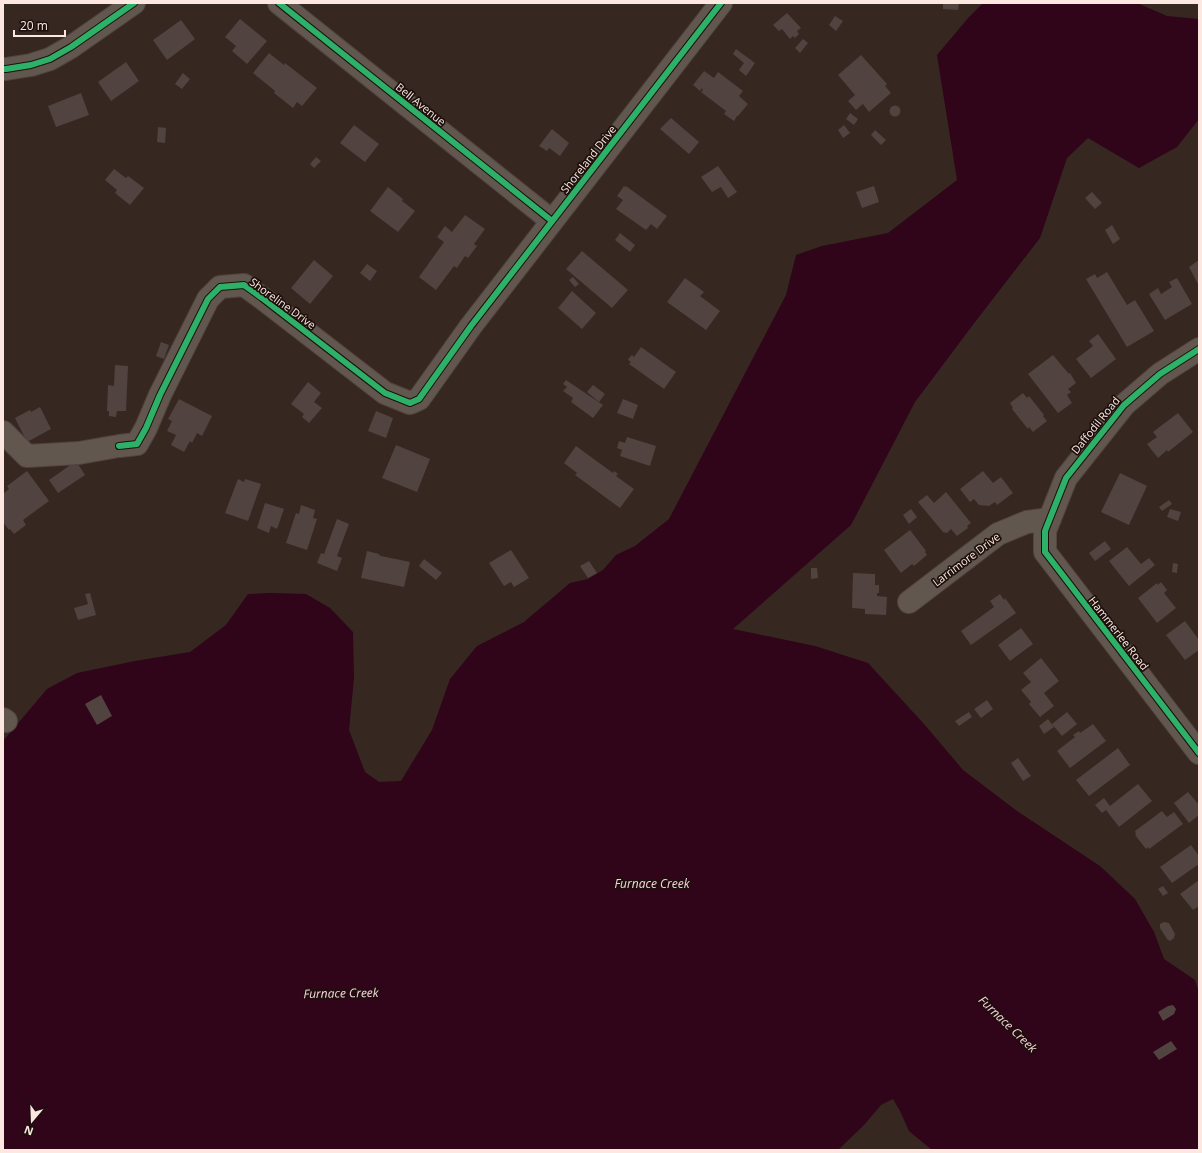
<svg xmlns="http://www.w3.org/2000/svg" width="1202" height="1153" font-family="'Open Sans',sans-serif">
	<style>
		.water { fill: #300419 }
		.building { fill: #514340 }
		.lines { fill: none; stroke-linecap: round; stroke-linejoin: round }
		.minor-casing { stroke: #51433e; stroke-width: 24 }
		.minor { stroke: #61574f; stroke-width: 22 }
		.cycleway-casing { stroke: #1d100c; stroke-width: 8 }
		.cycleway { stroke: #2db169; stroke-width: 6 }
		.labels { text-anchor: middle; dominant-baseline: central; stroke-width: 3.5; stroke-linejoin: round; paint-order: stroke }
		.street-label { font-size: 11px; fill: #fce8e1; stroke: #1d100c }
		.water-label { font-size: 12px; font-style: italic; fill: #fdd0e1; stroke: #1d100c }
	</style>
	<rect width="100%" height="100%" fill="#372721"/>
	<!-- water -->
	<path class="water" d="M 983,3 L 1137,3 L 1167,16 L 1199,19 L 1199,119 L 1177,147 L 1139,168 L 1088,138 L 1067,158 L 1040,238 L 975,322 L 915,402 L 851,525 L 733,629 L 815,646 L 868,663 L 924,724 L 963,770 L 1017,811 L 1100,866 L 1135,899 L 1154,932 L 1164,959 L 1195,980 L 1199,993 L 1199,1150 L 932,1150 L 909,1131 L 900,1111 L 893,1099 L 881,1105 L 864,1125 L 838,1150 L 3,1150 L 3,741 L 47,689 L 77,673 L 135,661 L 190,652 L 226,625 L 248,594 L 270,593 L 306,594 L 330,608 L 353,632 L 354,678 L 349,730 L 365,772 L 379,782 L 401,781 L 432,730 L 450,679 L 477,646 L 524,622 L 570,583 L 588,579 L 603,570 L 616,555 L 635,546 L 669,519 L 786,295 L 796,255 L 822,246 L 888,233 L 957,180 L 937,55 L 969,17 Z"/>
	<!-- building -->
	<path class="building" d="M 943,3 L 959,3 L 958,10 L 943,9 Z
		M 787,13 L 801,28 L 797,31 L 799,34 L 795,38 L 793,36 L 790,39 L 782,29 L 779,31 L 773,25 Z
		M 835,16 L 843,21 L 836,31 L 829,25 Z
		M 240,19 L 267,41 L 247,64 L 232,51 L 236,46 L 225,37 Z
		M 181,20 L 195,39 L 167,60 L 153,40 Z
		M 803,39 L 808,43 L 800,53 L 795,48 Z
		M 736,49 L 755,63 L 746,76 L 739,70 L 744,63 L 733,54 Z
		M 269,53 L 284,65 L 285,63 L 317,88 L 302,106 L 297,102 L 293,108 L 274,93 L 275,91 L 253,73 Z
		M 861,55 L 887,84 L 885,86 L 891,93 L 869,112 L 863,104 L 856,110 L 848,101 L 855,95 L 838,75 Z
		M 126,62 L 139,81 L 111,101 L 98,82 Z
		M 704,71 L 714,78 L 718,72 L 743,91 L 739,96 L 748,104 L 738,116 L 737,116 L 734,121 L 724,114 L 726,111 L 701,92 L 703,90 L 702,88 L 700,91 L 693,85 Z
		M 183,73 L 190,79 L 182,89 L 175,84 Z
		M 81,93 L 89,115 L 56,127 L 48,106 Z
		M889.5 111a5.5 5.5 0 1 1 11 0a5.5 5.5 0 1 1-11 0Z
		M 850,113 L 858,119 L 854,125 L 846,119 Z
		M 671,118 L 699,142 L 689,154 L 660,129 Z
		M 354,125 L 379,144 L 365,162 L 340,143 Z
		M 844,125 L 850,133 L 843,138 L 838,130 Z
		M 158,127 L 166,128 L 165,143 L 157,142 Z
		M 552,129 L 569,143 L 560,156 L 549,148 L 547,151 L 539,146 Z
		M 875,130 L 886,140 L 881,145 L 871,135 Z
		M 316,157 L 321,161 L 314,168 L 310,164 Z
		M 718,166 L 737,192 L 728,198 L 721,187 L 712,192 L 701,177 Z
		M 114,169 L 126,178 L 128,176 L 144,188 L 130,205 L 115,193 L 117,190 L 105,180 Z
		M 624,186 L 626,187 L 626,186 L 667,216 L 657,229 L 651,224 L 646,230 L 616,209 L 623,200 L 617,196 Z
		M 874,186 L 879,202 L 862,208 L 856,192 Z
		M 388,187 L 403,199 L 402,201 L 415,211 L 398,232 L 370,211 Z
		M 1092,192 L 1102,203 L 1095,209 L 1085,198 Z
		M 465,215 L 485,229 L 474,244 L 477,246 L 468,258 L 465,256 L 457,268 L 454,266 L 436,290 L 419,277 L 444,242 L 437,237 L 445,226 L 452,232 Z
		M 1112,225 L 1120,239 L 1113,244 L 1105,230 Z
		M 620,233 L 635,245 L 630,252 L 615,240 Z
		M 582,251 L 628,290 L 612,308 L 566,269 Z
		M 314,260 L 333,276 L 310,304 L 291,288 Z
		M 1199,260 L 1199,286 L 1189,267 Z
		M 367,264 L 377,271 L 370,281 L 360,273 Z
		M 1107,272 L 1127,305 L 1135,300 L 1154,331 L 1127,347 L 1086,279 L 1095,274 L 1097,278 Z
		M 573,277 L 579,284 L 575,287 L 569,280 Z
		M 685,278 L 704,292 L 700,296 L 720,311 L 706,330 L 667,302 Z
		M 1177,278 L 1192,304 L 1165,320 L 1149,294 L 1158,288 L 1161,294 L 1172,287 L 1169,282 Z
		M 572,291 L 596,313 L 582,329 L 558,308 Z
		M 1098,334 L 1116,359 L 1091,378 L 1076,359 L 1093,346 L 1089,341 Z
		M 161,342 L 169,345 L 164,359 L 156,356 Z
		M 641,347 L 676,372 L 664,389 L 629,364 L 631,362 L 628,360 L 629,358 L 632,355 L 634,357 Z
		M 1053,355 L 1069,374 L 1070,373 L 1076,383 L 1068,389 L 1071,392 L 1067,395 L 1072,403 L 1058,413 L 1028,374 Z
		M 115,365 L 128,366 L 126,411 L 117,411 L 116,417 L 109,416 L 109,411 L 107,411 L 108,385 L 114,386 Z
		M 566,380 L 603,405 L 593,418 L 571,402 L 573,398 L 563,391 L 567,387 L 563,384 Z
		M 308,382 L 321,393 L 314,402 L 322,408 L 309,423 L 302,417 L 304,414 L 291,404 Z
		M 593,385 L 605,394 L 599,402 L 587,392 Z
		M 1023,393 L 1027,398 L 1029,396 L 1044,415 L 1043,416 L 1047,421 L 1033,432 L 1029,427 L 1028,429 L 1012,409 L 1013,408 L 1010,403 Z
		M 179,399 L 212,416 L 202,436 L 197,433 L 192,443 L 190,441 L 184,452 L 171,445 L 176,435 L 167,431 L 172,421 L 168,419 Z
		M 623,399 L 638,405 L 633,419 L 617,413 Z
		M 40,407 L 51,429 L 27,442 L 15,418 L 30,410 L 31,412 Z
		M 376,411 L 393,418 L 386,438 L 368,431 Z
		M 1178,413 L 1193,432 L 1168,452 L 1167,450 L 1158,458 L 1147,444 L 1157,437 L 1153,432 Z
		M 627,437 L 656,446 L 650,466 L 620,456 L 622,450 L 617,448 L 619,441 L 625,443 Z
		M 396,445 L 430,459 L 417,492 L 382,478 Z
		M 576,446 L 613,473 L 614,471 L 618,474 L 616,476 L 634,489 L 620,508 L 575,475 L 577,473 L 564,463 Z
		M 76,461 L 85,475 L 58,493 L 49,480 Z
		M 27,471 L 49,501 L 23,520 L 26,525 L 14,534 L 10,529 L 9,530 L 3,522 L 3,494 L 9,489 L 7,486 Z
		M 983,471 L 993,483 L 1001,477 L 1013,493 L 997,505 L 995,502 L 989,506 L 979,505 L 974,499 L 970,502 L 960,489 Z
		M 1120,473 L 1147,486 L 1129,525 L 1101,512 Z
		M 238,479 L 244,482 L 245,479 L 261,484 L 248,521 L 225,513 Z
		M 946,492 L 971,523 L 967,526 L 968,528 L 957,536 L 951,529 L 947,533 L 943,532 L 918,502 L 927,495 L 934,503 Z
		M 1169,500 L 1172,504 L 1162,511 L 1159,507 Z
		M 265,503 L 284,509 L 277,529 L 271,526 L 269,533 L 257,528 Z
		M 301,505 L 315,510 L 313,518 L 317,519 L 307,550 L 286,543 L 296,513 L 299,514 Z
		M 911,509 L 917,517 L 909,524 L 903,515 Z
		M 1170,509 L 1181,512 L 1178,521 L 1167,517 Z
		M 337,519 L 349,524 L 337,556 L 342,558 L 337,571 L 317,563 L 321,553 L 324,554 Z
		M 910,530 L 926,551 L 925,552 L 927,555 L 914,566 L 912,564 L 901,573 L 884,550 Z
		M 1105,541 L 1111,549 L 1095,561 L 1089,553 Z
		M 1127,547 L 1141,564 L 1149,558 L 1155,565 L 1129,586 L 1109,561 Z
		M 511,550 L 529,578 L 514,587 L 511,582 L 504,586 L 489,563 Z
		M 367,551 L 379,554 L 379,555 L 381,556 L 410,562 L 404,587 L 361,578 Z
		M 424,559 L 442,573 L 436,580 L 419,566 Z
		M 589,561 L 597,573 L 588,578 L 580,566 Z
		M 1173,563 L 1178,564 L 1177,573 L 1172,572 Z
		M 811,568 L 817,568 L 818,578 L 811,579 Z
		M 853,573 L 875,574 L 875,585 L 879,585 L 879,593 L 877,593 L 877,596 L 887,597 L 886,615 L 865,614 L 865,609 L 852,608 Z
		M 1161,582 L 1167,590 L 1164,593 L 1176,608 L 1157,623 L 1138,598 L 1157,583 L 1158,585 Z
		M 90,593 L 96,615 L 78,620 L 74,608 L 88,604 L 85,594 Z
		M 1000,594 L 1004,600 L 1005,598 L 1016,613 L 971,645 L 961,631 L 994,607 L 990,601 Z
		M 1185,621 L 1199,640 L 1199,650 L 1185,660 L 1166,635 Z
		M 1021,628 L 1033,644 L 1010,661 L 998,645 Z
		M 1041,658 L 1059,681 L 1044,693 L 1054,706 L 1040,717 L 1029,704 L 1031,702 L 1021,690 L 1031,682 L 1023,673 Z
		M 101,695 L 112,716 L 97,725 L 85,704 Z
		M 987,700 L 993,709 L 981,718 L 974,709 Z
		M 969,712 L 972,717 L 959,726 L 955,721 Z
		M 1067,712 L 1077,724 L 1062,736 L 1052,724 Z
		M 1048,719 L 1054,727 L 1044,734 L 1039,726 Z
		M 1093,724 L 1106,741 L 1070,768 L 1057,751 L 1075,737 L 1073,735 L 1079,731 L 1080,733 Z
		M 1118,748 L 1130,765 L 1089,796 L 1076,780 Z
		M 1018,758 L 1031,776 L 1023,781 L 1011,763 Z
		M 1138,784 L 1152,801 L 1119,827 L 1106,810 L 1102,813 L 1095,805 L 1104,798 L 1110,806 Z
		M 1188,792 L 1199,805 L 1199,815 L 1189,823 L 1174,803 Z
		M 1162,811 L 1167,817 L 1174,812 L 1183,824 L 1149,849 L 1148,847 L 1146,849 L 1135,835 L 1136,834 L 1135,831 Z
		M 1191,845 L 1199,856 L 1199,864 L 1172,883 L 1160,867 Z
		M 1199,880 L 1199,906 L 1193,910 L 1180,894 Z
		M 1163,886 L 1168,893 L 1163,896 L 1158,889 Z
		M 1164,922 L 1169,923 L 1175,934 L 1174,938 L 1170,941 L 1167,939 L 1160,928 L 1160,924 Z
		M 1173,1005 L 1176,1009 L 1174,1014 L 1163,1021 L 1158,1012 L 1168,1006 Z
		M 1171,1041 L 1177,1049 L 1159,1060 L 1153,1052 Z"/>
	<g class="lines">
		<defs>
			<path id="minor" d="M 279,3 L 552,221
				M 3,69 L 6,69 L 31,65 L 50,59 L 71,47 L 134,3
				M 1199,349 L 1160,374 L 1124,405 L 1066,478 L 1045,531 L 1045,552 L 1199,753
				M 3,432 L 27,456 L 79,453 L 113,447
				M 119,446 L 137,444 L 146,428 L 160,395 L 208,299 L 220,287 L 244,285 L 262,298 L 385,393 L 410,403 L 419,399 L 471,326 L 721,3
				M 909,602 L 998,534 L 1027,522 L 1050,519
				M 3,719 L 6,721"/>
		</defs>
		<!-- minor casing -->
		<use href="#minor" class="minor-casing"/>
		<!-- minor -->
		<use href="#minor" class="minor"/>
		<defs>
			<path id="cycleway" d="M 279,3 L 552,221
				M 3,69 L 6,69 L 31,65 L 50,59 L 71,47 L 134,3
				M 1199,349 L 1160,374 L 1124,405 L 1066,478 L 1045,531 L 1045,552 L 1199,753
				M 119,446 L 137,444 L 146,428 L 160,395 L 208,299 L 220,287 L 244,285 L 262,298 L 385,393 L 410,403 L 419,399 L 471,326 L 721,3"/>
		</defs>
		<!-- cycleway casing -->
		<use href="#cycleway" class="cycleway-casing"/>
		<!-- cycleway -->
		<use href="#cycleway" class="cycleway"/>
	</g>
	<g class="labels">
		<!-- street labels -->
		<g class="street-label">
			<text transform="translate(421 104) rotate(39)">Bell Avenue</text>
			<text transform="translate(588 159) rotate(-52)">Shoreland Drive</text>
			<text transform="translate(283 303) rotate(36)">Shoreline Drive</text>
			<text transform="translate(1095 425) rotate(-51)">Daffodil Road</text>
			<text transform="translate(966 559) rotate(-37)">Larrimore Drive</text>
			<text transform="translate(1119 633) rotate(52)">Hammerlee Road</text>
		</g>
		<!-- water labels -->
		<g class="water-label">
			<text x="652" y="883">Furnace Creek</text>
			<text transform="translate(341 993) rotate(-1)">Furnace Creek</text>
			<text transform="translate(1008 1024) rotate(44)">Furnace Creek</text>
		</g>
	</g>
	<!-- border -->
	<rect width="1202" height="1153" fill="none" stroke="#fce8e1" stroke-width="8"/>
	<!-- north arrow -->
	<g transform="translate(32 1121) rotate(199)" stroke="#1d100c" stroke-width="3" paint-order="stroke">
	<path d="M0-3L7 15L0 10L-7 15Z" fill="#fce8e1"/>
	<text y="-6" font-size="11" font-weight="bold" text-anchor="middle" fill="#fce8e1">N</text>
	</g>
	<!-- scale -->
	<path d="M14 30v6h51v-6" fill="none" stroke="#fce8e1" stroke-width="2"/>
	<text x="20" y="30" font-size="12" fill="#fce8e1" stroke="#1d100c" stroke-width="3" paint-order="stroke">20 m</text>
</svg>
